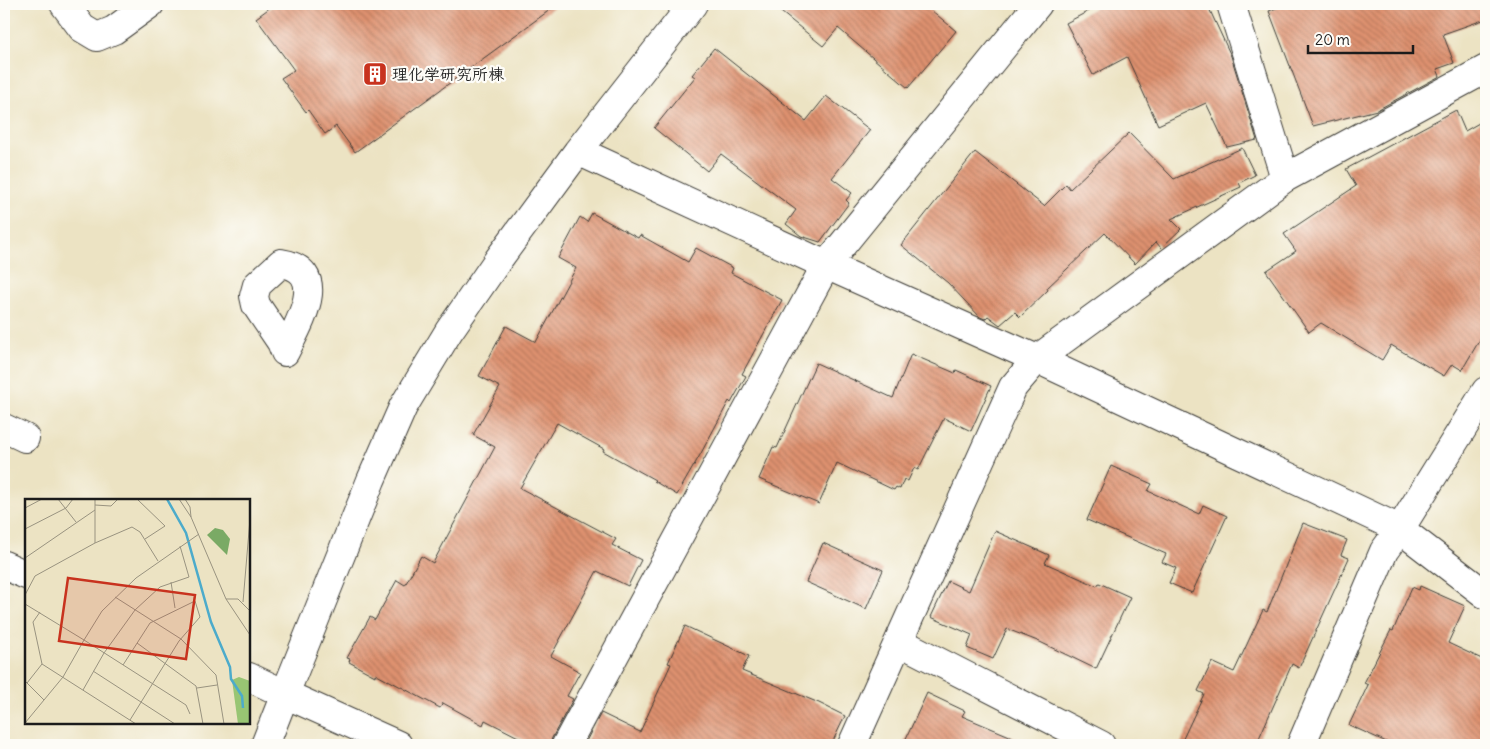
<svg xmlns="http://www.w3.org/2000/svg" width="1490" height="749" font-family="Delius,'Klee One',sans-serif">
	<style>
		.building { fill: url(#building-back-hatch) }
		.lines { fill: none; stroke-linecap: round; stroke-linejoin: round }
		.minor-casing { stroke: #3b3a35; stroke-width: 30 }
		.minor { stroke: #fff; stroke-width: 28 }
		.labels { text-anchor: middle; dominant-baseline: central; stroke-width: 4.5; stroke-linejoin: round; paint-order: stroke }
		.poi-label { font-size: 16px; font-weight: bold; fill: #1c1c1c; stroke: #fdfcf7; text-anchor: start }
		.inset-river { fill: none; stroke: #4cabcb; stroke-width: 2.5 }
		.inset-road { fill: none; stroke: #999380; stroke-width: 1 }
		.view { fill: #c8321e; fill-opacity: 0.15; stroke: #c8321e; stroke-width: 2.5 }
		.inset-edge { fill: none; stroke: #1c1c1c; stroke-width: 2.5 }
	</style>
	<defs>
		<pattern id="building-back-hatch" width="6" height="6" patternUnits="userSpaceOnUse" patternTransform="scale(1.25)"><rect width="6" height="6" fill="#de916f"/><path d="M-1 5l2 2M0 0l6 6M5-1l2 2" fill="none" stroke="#b3765a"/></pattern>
	</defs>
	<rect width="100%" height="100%" fill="#fdfcf7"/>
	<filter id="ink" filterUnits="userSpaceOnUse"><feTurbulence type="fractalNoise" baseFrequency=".02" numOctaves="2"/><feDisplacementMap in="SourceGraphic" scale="10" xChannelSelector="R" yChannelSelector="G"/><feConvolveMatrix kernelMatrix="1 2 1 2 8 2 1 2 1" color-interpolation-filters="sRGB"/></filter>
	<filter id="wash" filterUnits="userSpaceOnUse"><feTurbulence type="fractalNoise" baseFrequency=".0096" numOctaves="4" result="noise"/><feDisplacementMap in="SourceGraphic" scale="20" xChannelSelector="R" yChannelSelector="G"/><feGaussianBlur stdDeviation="1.12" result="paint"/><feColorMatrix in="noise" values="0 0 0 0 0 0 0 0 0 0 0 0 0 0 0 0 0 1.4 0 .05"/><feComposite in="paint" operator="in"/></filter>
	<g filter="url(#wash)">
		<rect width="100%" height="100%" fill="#ece3c3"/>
		<g id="blocks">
			<!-- building -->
			<path class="building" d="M 275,4 L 558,4 L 355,152 L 336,126 L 325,134 L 308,110 L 306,112 L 281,78 L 294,70 L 256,18 Z
				M 771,4 L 924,4 L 956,31 L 908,88 L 838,28 L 823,46 Z
				M 1102,4 L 1207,4 L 1231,56 L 1257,140 L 1227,147 L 1206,103 L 1158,125 L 1127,57 L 1093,75 L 1066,23 Z
				M 1286,4 L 1486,4 L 1486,19 L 1443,34 L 1454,63 L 1437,69 L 1440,76 L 1377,110 L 1313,126 L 1269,11 Z
				M 714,48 L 806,121 L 826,96 L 870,130 L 832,178 L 852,193 L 846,200 L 849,203 L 820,242 L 801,236 L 786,224 L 796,210 L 721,154 L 707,171 L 654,128 L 695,77 L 692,75 Z
				M 1456,110 L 1465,131 L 1486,119 L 1486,329 L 1462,370 L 1452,364 L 1444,376 L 1391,345 L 1382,360 L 1321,323 L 1309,332 L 1266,271 L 1296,251 L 1284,234 L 1356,186 L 1346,169 Z
				M 1129,133 L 1174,179 L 1242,148 L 1255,175 L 1239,183 L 1241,187 L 1171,219 L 1181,229 L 1161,248 L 1156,242 L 1135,264 L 1105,233 L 1047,288 L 1048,290 L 1020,317 L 1015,312 L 1000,325 L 988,316 L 985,319 L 980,317 L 948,283 L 901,245 L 975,152 L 1044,206 L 1066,184 L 1070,189 Z
				M 592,213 L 638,238 L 640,235 L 688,262 L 696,248 L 733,268 L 731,273 L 782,300 L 742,374 L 746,376 L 731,403 L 729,401 L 700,455 L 677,495 L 654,481 L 655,480 L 603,451 L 604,449 L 557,423 L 520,488 L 616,539 L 612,545 L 641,560 L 628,586 L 597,571 L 551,656 L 580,672 L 567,696 L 573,699 L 552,738 L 550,745 L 539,745 L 529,740 L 528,742 L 485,720 L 483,725 L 443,703 L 440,708 L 388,680 L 388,681 L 375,674 L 375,676 L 349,662 L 350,659 L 347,658 L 370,617 L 375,620 L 397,580 L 405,585 L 421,556 L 433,563 L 495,447 L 473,435 L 500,387 L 479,376 L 506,326 L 536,342 L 576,268 L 558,258 L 580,217 L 587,222 Z
				M 911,354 L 955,373 L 956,370 L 991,386 L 971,431 L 944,418 L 918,470 L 914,468 L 908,481 L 904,479 L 900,489 L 896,487 L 894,490 L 837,463 L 819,504 L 759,479 L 773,447 L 777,448 L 816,363 L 893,398 Z
				M 1111,466 L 1152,484 L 1148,491 L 1199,514 L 1203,505 L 1227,516 L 1192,593 L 1169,583 L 1176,568 L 1162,562 L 1166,554 L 1087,520 Z
				M 1303,523 L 1347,540 L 1341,555 L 1349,558 L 1299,668 L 1292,664 L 1256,745 L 1180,745 L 1204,694 L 1198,691 L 1212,662 L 1234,672 L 1263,610 L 1267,612 Z
				M 995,531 L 1049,555 L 1045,563 L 1097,586 L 1099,583 L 1130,597 L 1096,669 L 1040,642 L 1007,629 L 993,659 L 967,648 L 972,635 L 931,617 L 948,581 L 969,591 Z
				M 823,543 L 883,570 L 866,609 L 806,582 Z
				M 1420,586 L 1465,606 L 1448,643 L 1486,661 L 1486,745 L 1393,745 L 1349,725 L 1368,685 L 1364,683 L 1391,630 L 1393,631 L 1412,587 L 1419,590 Z
				M 685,626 L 749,656 L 742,671 L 819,703 L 845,716 L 831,745 L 584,745 L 601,713 L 640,732 L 671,664 L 668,663 Z
				M 927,693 L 965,711 L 962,716 L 1031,745 L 903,745 Z"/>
		</g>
	</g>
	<g filter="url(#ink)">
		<use href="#blocks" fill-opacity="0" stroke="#3b3a35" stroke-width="1"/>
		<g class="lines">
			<defs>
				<path id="minor" d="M 64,4 L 82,28 L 97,37 L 114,30 L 150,4
					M 1231,4 L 1285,178
					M 578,151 L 826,265 L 1037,359 L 1400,529 L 1486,595
					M 281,263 C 332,271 298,325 285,352 L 281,342 L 256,305 L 254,296 L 257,285 Z
					M 4,428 L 25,438
					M 4,565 L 26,575
					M 900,642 L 1101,745
					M 249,677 L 285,694 L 265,745
					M 398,745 L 285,694 L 371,480 L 403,407 L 449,331 L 498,260 L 578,151 L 693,4
					M 566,745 L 826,265 L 1038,4
					M 852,745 L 1013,387 L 1037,359 L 1285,178 L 1486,69
					M 1301,745 L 1384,551 L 1400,529 L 1486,391"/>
			</defs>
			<!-- minor casing -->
			<use href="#minor" class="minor-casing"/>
			<!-- minor -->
			<use href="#minor" class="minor"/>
		</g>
	</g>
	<!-- icons -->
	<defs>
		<symbol id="building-square" viewBox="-11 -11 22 22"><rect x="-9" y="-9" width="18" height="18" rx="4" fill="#c8321e" stroke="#fdfcf7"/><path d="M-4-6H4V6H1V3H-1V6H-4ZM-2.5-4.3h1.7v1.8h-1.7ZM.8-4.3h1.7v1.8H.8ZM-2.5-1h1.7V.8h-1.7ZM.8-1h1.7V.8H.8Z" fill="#fff"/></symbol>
	</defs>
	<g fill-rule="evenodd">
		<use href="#building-square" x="361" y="60" width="28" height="28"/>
	</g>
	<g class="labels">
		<!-- poi labels -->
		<g class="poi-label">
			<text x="392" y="74">理化学研究所棟</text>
		</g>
	</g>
	<!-- overview -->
	<g transform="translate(25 499)">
		<rect width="225" height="225" fill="#ece3c3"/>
		<path d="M 190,29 L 198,31 L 205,40 L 202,56 L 182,36 Z" fill="#7aaa65"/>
		<path d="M 214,178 L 225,182 L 225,225 L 213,225 L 207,181 Z" fill="#98c573"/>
		<path class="inset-river" d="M 142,0 L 161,34 L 186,123 L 205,168 L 206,180 L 217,197 L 218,209"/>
		<path class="inset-road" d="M 33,0 L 51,23M 112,0 L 140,27 L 120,40M 154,0 L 166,18 L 201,100 L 225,136M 160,0 L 165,8 L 166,18M 70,6 L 86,7 L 93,0M 0,9 L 17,0M 0,30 L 41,9 L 48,0M 70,44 L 107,28 L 115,33 L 133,62M 0,59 L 70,11M 146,83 L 150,109M 0,96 L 10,77 L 70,44 L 70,0M 90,98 L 156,140 L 191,176 L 199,225M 201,100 L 213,100 L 225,112M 218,103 L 225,20M 0,105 L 59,141 L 38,178 L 19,201M 15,113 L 8,123 L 17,165 L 111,225M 112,144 L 171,187 L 178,225M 98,166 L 125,124 L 170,102 L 175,118 L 154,142 L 105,221M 68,172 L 150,225M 0,182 L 19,201 L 0,224M 2,184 L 17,165M 172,189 L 192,186M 58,191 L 79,154 L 110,111 L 135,88 L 164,78 L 155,47M 165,215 L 161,206 L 59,141 L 77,112 L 111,79 L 174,35"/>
		<path class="view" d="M 43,79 L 170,96 L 161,160 L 34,142 Z"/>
		<rect width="225" height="225" class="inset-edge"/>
	</g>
	<!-- margin -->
	<rect width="1490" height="749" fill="none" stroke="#fdfcf7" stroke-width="20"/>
	<!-- scale -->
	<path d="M1308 45v8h105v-8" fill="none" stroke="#1c1c1c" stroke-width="2.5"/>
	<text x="1315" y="45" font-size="15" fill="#1c1c1c" stroke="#fdfcf7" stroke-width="4" paint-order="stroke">20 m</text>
</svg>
